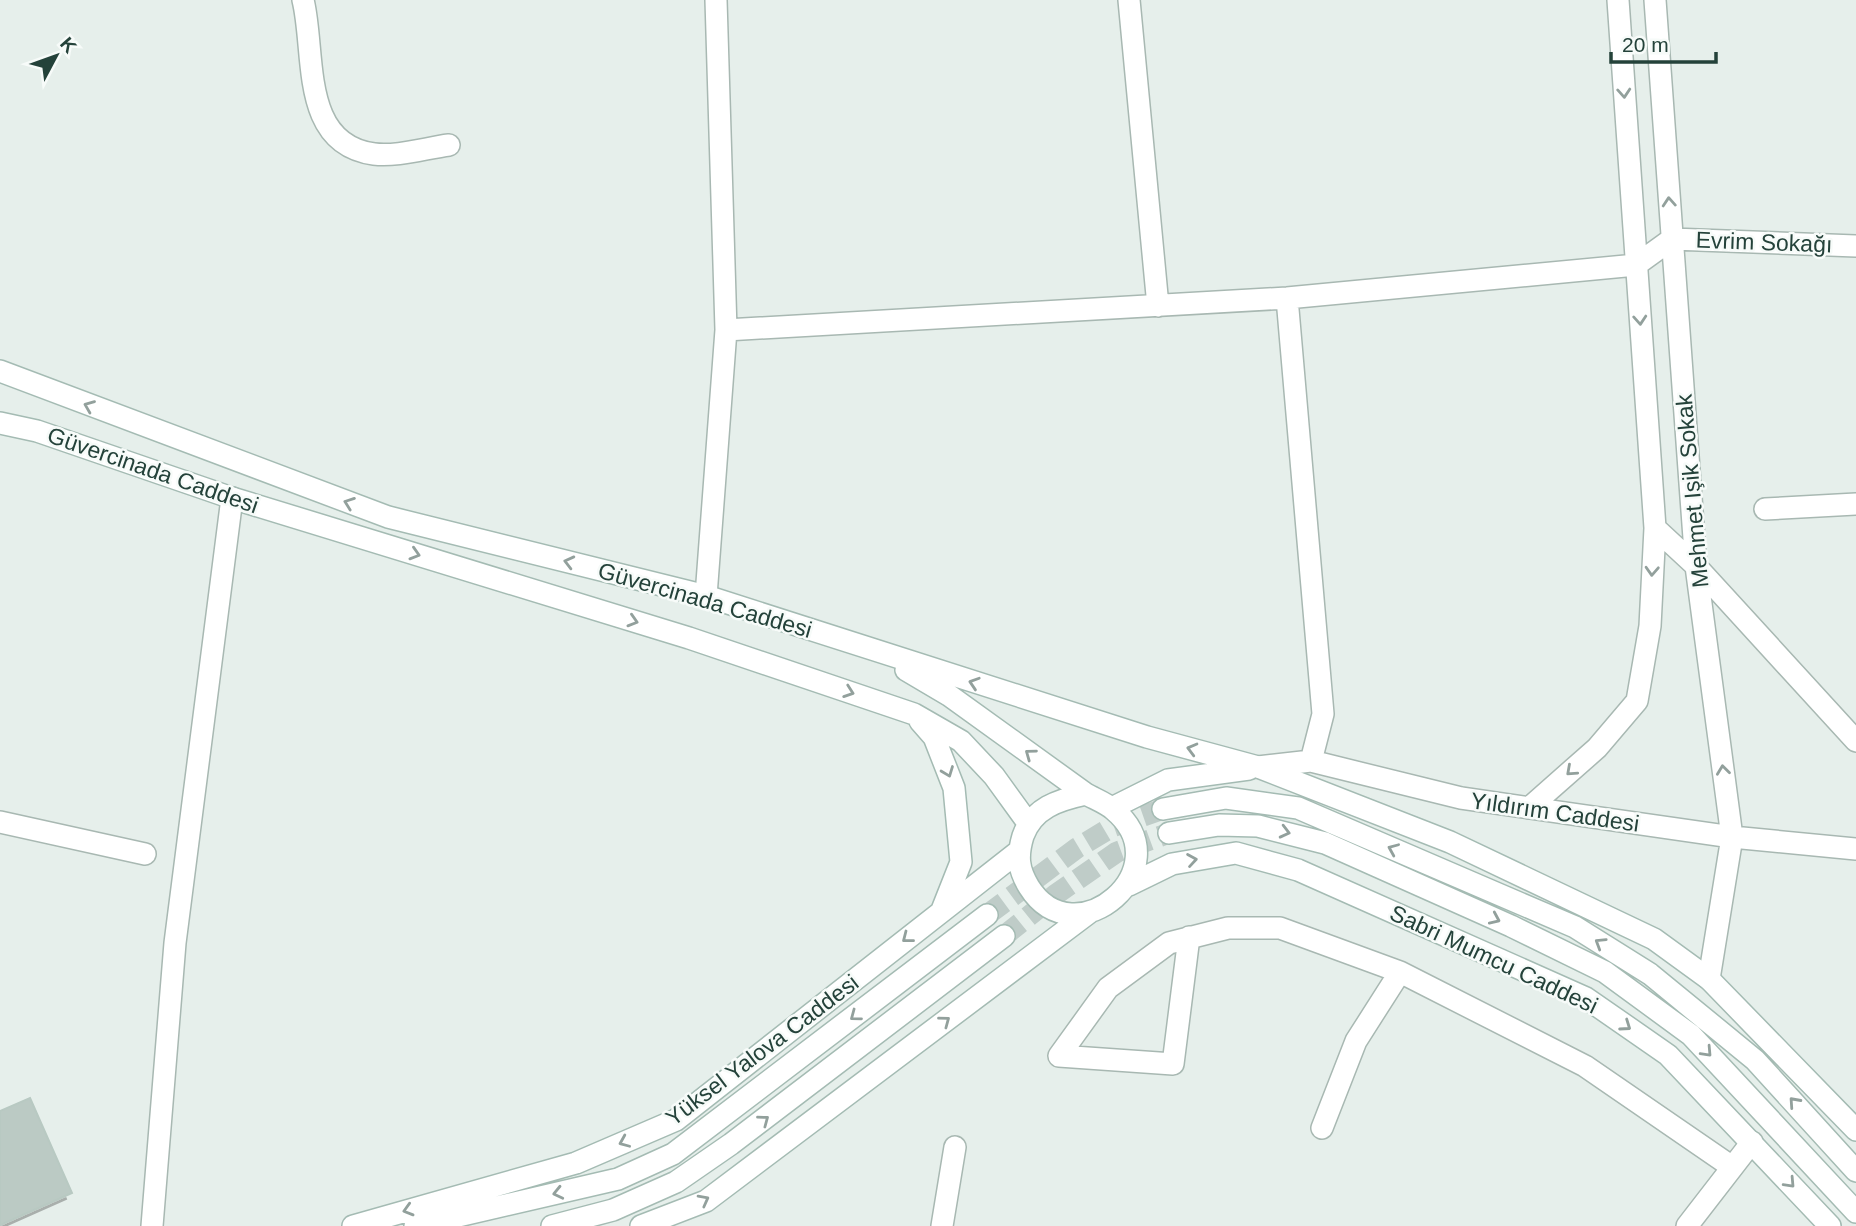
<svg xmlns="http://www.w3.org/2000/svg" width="1856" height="1226" font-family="Arial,sans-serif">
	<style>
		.building { fill: #bbcac4; stroke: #b8c9c2; stroke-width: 2; filter: url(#shadow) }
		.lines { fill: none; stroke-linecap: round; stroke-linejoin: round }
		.secondary-tunnel { stroke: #bfccc8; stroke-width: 21; stroke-dasharray: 21 10; stroke-linecap: butt }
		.service-casing { stroke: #a8b8b2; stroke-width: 24 }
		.minor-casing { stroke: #a8b8b2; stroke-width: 24 }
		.secondary-casing { stroke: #a4bbb3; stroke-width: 24 }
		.service { stroke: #fff; stroke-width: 21 }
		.minor { stroke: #fff; stroke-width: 21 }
		.secondary { stroke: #fff; stroke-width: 21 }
		.oneway { stroke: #92a09c }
		.labels { text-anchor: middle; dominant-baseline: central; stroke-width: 5; stroke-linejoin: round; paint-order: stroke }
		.street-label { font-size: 23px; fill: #24423a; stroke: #f7fbf9 }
	</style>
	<defs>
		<filter id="shadow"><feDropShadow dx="-6" dy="6" stdDeviation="0" flood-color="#0004"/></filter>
	</defs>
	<rect width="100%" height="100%" fill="#e6efeb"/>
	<!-- building -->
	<path class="building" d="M 30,1098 L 72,1193 L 0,1225 L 0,1111 Z"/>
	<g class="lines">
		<!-- secondary-tunnel -->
		<path class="secondary-tunnel" d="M 987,915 L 1077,848 L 1112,827 L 1163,809
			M 1004,936 L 1055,895 L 1117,852 L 1169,833"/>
		<defs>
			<path id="service" d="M 303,0 C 316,52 299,144 374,154 C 396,157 426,148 449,145
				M 1765,509 L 1856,504
				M 1189,937 L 1173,1064 L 1059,1056 L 1108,988 L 1169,943 L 1228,928 L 1280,928 L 1400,972 L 1585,1066 L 1732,1167
				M 1322,1128 L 1356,1041 L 1400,972"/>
			<path id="minor" d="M 1129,0 L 1158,306
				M 1655,0 L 1696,566 L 1732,837 L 1709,979
				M 1287,298 L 1323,714 L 1311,761
				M 726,330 L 1287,298 L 1636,265 L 1672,239 L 1856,246
				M 1655,528 L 1696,566 L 1856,741
				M 706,596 L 726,330 L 716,0
				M 1258,767 L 1311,761 L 1461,798 L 1732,837 L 1856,849
				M 1529,808 L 1597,748 L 1637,701 L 1650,626 L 1655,528 L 1618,0
				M 0,822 L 145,854
				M 152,1226 L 175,943 L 232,498
				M 942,1226 L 955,1147
				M 1687,1226 L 1752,1142"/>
			<path id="secondary" d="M 0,371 L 388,517 L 706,596 L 1147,737 L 1258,767 L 1450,842 L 1654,939 L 1709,979 L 1856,1130
				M 0,423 L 37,431 L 232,498 L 689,638 L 914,714 L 961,741 L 994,776 L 1028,823
				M 906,670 L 950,696 L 1086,794
				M 920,721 L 934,737 L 954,788 L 961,862 L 942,910
				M 1086,794 C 1095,799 1106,803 1114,810 C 1183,868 1075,960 1029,887 C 1018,869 1017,856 1023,836 C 1033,808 1058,800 1086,794 Z
				M 1112,808 L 1168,780 L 1249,769
				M 1163,809 L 1226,798 L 1298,808 L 1575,927 L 1650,974 L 1755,1060 L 1856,1171
				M 1169,833 L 1219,825 L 1258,826 L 1325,843 L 1511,926 L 1605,972 L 1691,1035 L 1856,1212
				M 1129,885 L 1172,864 L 1236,853 L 1298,870 L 1586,998 L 1668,1055 L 1830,1226
				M 353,1226 L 576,1163 L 676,1120 L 1019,851
				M 415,1226 L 618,1179 L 673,1154 L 987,915
				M 552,1226 L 613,1210 L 676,1182 L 731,1144 L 1004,936
				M 641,1226 L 706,1201 L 1090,912"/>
		</defs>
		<!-- service casing -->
		<use href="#service" class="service-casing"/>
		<!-- minor casing -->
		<use href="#minor" class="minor-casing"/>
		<!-- secondary casing -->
		<use href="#secondary" class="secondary-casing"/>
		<!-- service -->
		<use href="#service" class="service"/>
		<!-- minor -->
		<use href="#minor" class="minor"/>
		<!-- secondary -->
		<use href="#secondary" class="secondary"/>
	</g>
	<!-- one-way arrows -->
	<defs><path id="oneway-chevron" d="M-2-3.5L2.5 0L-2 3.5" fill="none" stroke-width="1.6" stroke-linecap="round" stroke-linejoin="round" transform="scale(1.75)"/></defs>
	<g class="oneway">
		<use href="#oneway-chevron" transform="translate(1624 93) rotate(86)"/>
		<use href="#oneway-chevron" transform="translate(1669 202) rotate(-94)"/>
		<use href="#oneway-chevron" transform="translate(1640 320) rotate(86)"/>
		<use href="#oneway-chevron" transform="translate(89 406) rotate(-158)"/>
		<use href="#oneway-chevron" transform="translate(349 503) rotate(-160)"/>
		<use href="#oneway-chevron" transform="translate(415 554) rotate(17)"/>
		<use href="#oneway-chevron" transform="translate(569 562) rotate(-166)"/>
		<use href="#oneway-chevron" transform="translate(1652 571) rotate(93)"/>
		<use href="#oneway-chevron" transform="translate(633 621) rotate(17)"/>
		<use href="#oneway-chevron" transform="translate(974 683) rotate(-162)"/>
		<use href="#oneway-chevron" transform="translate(849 692) rotate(19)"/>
		<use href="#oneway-chevron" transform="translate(1192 749) rotate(-165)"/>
		<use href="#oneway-chevron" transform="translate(1030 754) rotate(-144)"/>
		<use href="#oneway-chevron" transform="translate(1723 770) rotate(-97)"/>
		<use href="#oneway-chevron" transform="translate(1571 771) rotate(138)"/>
		<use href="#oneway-chevron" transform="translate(948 772) rotate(69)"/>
		<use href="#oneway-chevron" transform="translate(1285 832) rotate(14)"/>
		<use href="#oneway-chevron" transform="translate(1393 849) rotate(-157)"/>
		<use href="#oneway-chevron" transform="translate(1192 860) rotate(-9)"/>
		<use href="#oneway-chevron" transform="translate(1495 919) rotate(24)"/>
		<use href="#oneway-chevron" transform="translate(907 938) rotate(142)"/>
		<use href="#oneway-chevron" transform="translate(1600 943) rotate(-148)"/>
		<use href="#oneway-chevron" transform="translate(855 1016) rotate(143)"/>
		<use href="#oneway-chevron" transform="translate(945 1021) rotate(-37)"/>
		<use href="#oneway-chevron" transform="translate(1626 1026) rotate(35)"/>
		<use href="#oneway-chevron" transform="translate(1707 1052) rotate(47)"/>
		<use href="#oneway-chevron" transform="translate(1794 1102) rotate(-132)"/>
		<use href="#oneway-chevron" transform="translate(764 1120) rotate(-37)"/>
		<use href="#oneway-chevron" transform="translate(624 1142) rotate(157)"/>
		<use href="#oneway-chevron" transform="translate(1790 1183) rotate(47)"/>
		<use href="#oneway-chevron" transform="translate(558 1193) rotate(167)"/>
		<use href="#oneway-chevron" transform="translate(704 1200) rotate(-28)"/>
		<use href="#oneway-chevron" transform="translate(408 1210) rotate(164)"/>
	</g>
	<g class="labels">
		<!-- street labels -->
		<g class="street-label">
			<text transform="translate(1764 242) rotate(2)">Evrim Sokağı</text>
			<text transform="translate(153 470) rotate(19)">Güvercinada Caddesi</text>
			<text transform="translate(1692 491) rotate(-95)">Mehmet Işik Sokak</text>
			<text transform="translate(705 600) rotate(16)">Güvercinada Caddesi</text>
			<text transform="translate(1555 812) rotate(8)">Yıldırım Caddesi</text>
			<text transform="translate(1494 959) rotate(25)">Sabri Mumcu Caddesi</text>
			<text transform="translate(762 1050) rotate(-37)">Yüksel Yalova Caddesi</text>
		</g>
	</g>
	<!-- north arrow -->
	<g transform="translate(56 56) rotate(49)" stroke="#f7fbf9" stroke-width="5" paint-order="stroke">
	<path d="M0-5L12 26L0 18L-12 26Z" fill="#24423a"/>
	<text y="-10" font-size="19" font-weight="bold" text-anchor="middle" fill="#24423a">K</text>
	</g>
	<!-- scale -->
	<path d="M1611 52v10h105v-10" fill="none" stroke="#24423a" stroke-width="3.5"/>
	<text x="1622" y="52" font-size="21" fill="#24423a" stroke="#f7fbf9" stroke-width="5" paint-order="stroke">20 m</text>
</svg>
